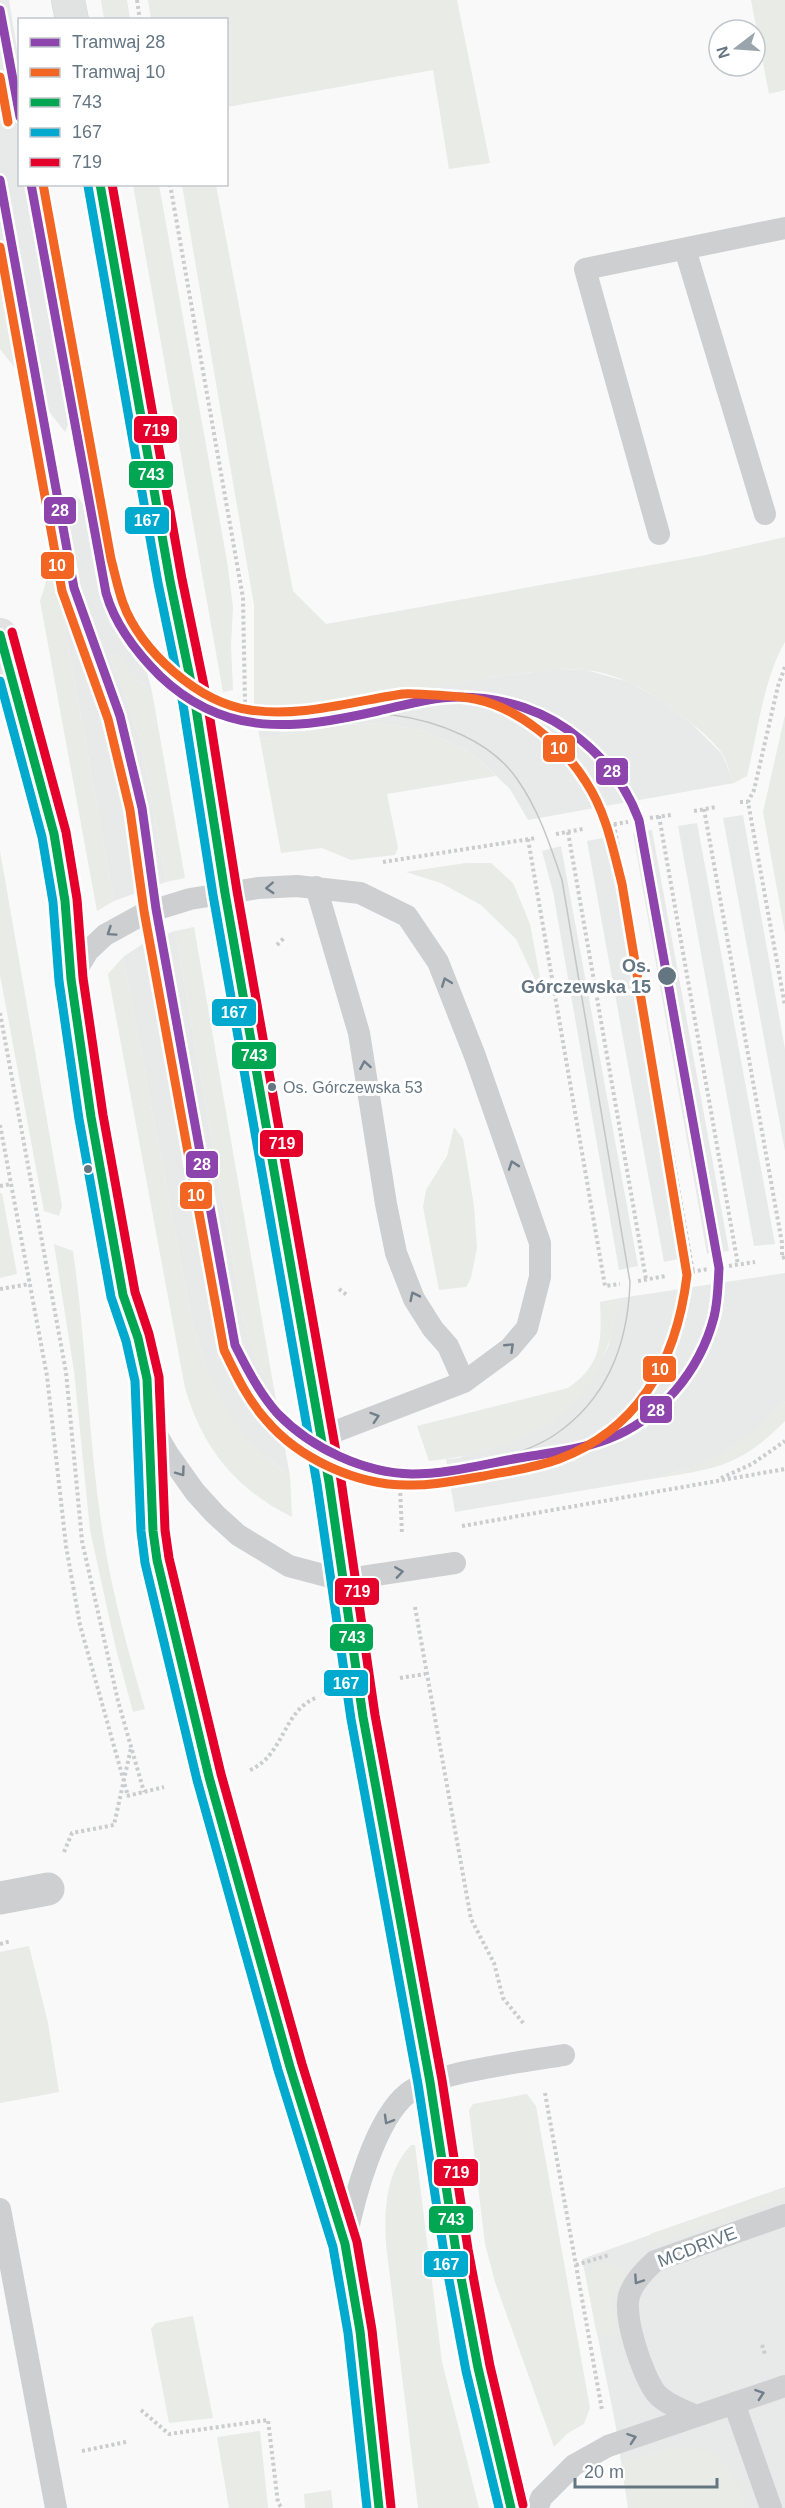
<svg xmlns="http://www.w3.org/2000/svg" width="785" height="2508" font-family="Helvetica,sans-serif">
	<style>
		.built { fill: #e8e9e9 }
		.green { fill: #e8ebe6 }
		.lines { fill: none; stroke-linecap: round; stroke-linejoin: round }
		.secondary-casing { stroke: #d5d6d7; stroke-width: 34 }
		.path { stroke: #cbcccd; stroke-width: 4; stroke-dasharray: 3 3; stroke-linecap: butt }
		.service { stroke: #cecfd0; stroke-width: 22 }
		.minor { stroke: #cecfd0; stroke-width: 33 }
		.secondary { stroke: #e1e2e2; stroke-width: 33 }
		.tram { stroke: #c3c5c6; stroke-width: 1.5 }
		.bus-1-casing { stroke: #fff; stroke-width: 14 }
		.bus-2-casing { stroke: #fff; stroke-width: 14 }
		.bus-3-casing { stroke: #fff; stroke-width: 14 }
		.bus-1 { stroke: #00a651; stroke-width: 9 }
		.bus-2 { stroke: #00a9ce; stroke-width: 9 }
		.bus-3 { stroke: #e4002b; stroke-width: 9 }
		.tram-1-casing { stroke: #fff; stroke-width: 14 }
		.tram-2-casing { stroke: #fff; stroke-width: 14 }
		.tram-1 { stroke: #8e44ad; stroke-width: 9 }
		.tram-2 { stroke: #f26522; stroke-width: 9 }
		.oneway { stroke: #707f8b }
		.stop-dot { fill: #657683; stroke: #fff; stroke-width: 2 }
		.labels { text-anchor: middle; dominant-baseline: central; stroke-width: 6; stroke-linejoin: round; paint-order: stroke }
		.bus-label { font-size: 16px; fill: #657683; stroke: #fff; text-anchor: start }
		.stop-label { font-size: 18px; font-weight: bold; fill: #657683; stroke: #fff; text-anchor: end }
		.street-label { font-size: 18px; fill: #657683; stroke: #fff }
		.line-badge { stroke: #fff; stroke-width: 2 }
		.badge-label { font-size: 16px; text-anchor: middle; font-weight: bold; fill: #fff }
	</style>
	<rect width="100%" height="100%" fill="#f9f9f9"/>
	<!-- built -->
	<path class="built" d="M 0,0 L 9,0 L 19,61 L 20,184 L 42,185 L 80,397 L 65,432 L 23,378 L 0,247 Z
		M 75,495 L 108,528 L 114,581 L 124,611 L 136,628 L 152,692 L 135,677 L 117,653 L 109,656 L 126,696 L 141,744 L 166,882 L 114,901 L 53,560 Z
		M 554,669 L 586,670 L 629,682 L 661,700 L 691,723 L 722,754 L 734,783 L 528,820 L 510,789 L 472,753 L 422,730 L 378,723 L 342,725 L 260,739 L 254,709 L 286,710 L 341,704 L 447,684 Z
		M 743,815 L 785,1049 L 785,1151 L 723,818 Z
		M 697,823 L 775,1244 L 754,1246 L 678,826 Z
		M 652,830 L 729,1251 L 707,1254 L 633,833 Z
		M 608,837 L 684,1258 L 664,1262 L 587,841 Z
		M 561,846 L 638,1266 L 619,1270 L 553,892 L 542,851 Z
		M 175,931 L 244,1323 L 256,1362 L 274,1389 L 290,1476 L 252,1445 L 229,1416 L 213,1385 L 194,1331 L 123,957 L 147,941 Z
		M 785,1273 L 785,1402 L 754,1433 L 710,1461 L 657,1478 L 455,1512 L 446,1459 L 459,1458 L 572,1405 L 596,1371 L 608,1347 L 621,1298 Z
		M 785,2187 L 785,2508 L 628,2508 L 615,2422 L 582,2259 Z"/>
	<!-- green -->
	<path class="green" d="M 101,0 L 127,0 L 130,19 L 104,19 Z
		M 148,0 L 457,0 L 490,163 L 449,169 L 433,70 L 227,107 L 226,20 L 151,19 Z
		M 751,0 L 785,0 L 785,90 L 769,94 Z
		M 133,185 L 159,185 L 227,561 L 233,607 L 231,645 L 233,690 L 223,692 Z
		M 182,185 L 216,185 L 293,591 L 326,624 L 701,556 L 785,537 L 785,642 C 764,677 757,735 747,776 L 734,783 C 730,774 727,762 722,753 C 711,738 693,724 678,713 C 651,692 619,673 584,670 C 555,667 526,673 498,677 C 416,688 336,712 254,709 L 254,605 Z
		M 0,247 L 23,378 L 0,349 Z
		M 53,560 L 114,901 L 97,911 L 40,601 Z
		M 117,652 L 135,677 L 152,692 L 185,878 L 166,882 L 141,744 L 126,696 L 109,656 Z
		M 785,715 L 785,933 L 763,812 Z
		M 378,723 L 422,730 L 472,753 L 496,776 L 387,794 L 398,848 L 395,855 L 351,860 L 322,848 L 281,853 L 260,739 L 342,725 Z
		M 0,851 L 62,1206 L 59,1216 L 44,1211 L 0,975 Z
		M 466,863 L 491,863 L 513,883 L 530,924 L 544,999 L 516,939 L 481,905 L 441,883 L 406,872 Z
		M 194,927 L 274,1389 L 256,1362 L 247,1340 L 175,931 Z
		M 123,957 L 194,1331 C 218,1400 230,1430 290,1476 L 292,1517 C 236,1489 203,1449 185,1388 L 108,974 Z
		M 454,1127 L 463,1139 L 474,1206 L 477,1248 L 471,1278 L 466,1287 L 439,1290 L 423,1207 L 426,1190 L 447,1156 Z
		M 0,1193 L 2,1193 L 17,1274 L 0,1278 Z
		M 54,1244 L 73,1251 C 87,1347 88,1445 104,1541 C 113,1597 129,1654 145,1709 L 133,1712 L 116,1649 L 90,1530 L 74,1371 Z
		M 621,1298 C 613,1336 600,1376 572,1405 C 536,1442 478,1456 429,1461 L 417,1426 L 568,1388 C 602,1365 602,1340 600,1302 Z
		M 785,1402 L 785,1421 C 741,1466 716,1469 657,1478 C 717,1460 741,1447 785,1402 Z
		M 29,1946 L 48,2023 L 59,2092 L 0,2103 L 0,1952 Z
		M 527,2094 L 536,2106 L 590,2408 L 584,2424 L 568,2433 L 554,2447 L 495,2282 L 485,2244 L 469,2110 L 473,2104 Z
		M 411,2145 L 415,2145 L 442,2362 L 479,2508 L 418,2508 L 386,2244 C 384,2208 386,2172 411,2145 Z
		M 785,2187 L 785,2199 L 655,2245 L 650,2234 Z
		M 604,2262 L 618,2266 L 627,2272 L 612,2302 L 618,2331 L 616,2335 L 606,2337 L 596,2331 L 586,2276 L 595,2264 Z
		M 193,2316 L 213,2418 L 169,2423 L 151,2329 L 156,2323 Z
		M 260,2431 L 268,2508 L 229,2508 L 217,2437 Z
		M 677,2447 C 686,2448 698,2447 706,2451 C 729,2461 740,2485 745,2508 L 628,2508 L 622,2462 L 659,2450 Z
		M 331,2490 L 333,2508 L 305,2508 L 304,2494 Z"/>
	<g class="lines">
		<defs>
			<path id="secondary" d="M 68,0 L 72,20
				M 100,184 L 170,581 L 195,702 L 225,893 L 329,1482 L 363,1717 L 430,2082 L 456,2251 L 478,2368 L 511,2508
				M 0,635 L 54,834 L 65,901 L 71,979 L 91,1117 L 123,1295 L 138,1338 L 147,1379 L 153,1531 L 157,1560 L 209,1777 L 290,2067 L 345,2244 L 360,2331 L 379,2508"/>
		</defs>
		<!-- secondary casing -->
		<use href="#secondary" class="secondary-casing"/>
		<!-- path -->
		<path class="path" d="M 137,0 L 140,20
			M 170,184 L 243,598 L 245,703
			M 785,667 L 778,686 L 754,790 L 748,802 L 785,1006
			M 740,802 L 748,802
			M 704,809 L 782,1243 L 782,1258 L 785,1257
			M 694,811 L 716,807
			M 659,816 L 738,1265
			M 650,818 L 671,815
			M 614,824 L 693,1272
			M 602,826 L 628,822
			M 568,832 L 646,1279
			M 556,834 L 583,829
			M 528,839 L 605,1286 L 620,1284
			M 383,862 L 536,838
			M 277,945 L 285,937
			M 0,1013 L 66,1372 L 82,1541 L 118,1701 L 144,1792
			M 0,1125 L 47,1376 L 66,1546 L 80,1625 L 128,1796
			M 0,1186 L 11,1184
			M 729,1266 L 755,1262
			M 686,1273 L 708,1269
			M 638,1281 L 666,1276
			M 0,1289 L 30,1284
			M 339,1289 L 348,1296
			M 721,1478 L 752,1464 L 785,1441
			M 400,1487 L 402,1534
			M 462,1526 L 785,1469
			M 415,1607 L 471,1919 L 494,1963 L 503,1998 L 524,2024
			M 400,1678 L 425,1674
			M 250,1770 C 285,1755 282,1710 318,1697
			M 127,1796 L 164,1787
			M 64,1852 L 72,1833 L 114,1825 L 131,1748
			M 0,1944 L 11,1941
			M 545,2093 L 602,2410
			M 576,2265 L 609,2255
			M 762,2345 L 765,2354
			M 141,2410 L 169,2434 L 268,2420 L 278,2503 L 282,2508
			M 82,2451 L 126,2442"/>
		<!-- service -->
		<path class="service" d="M 685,249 L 765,514
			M 659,534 L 585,269 L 785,228
			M 316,887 L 359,1033 L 386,1204 L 396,1253 L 414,1299 L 433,1329 L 448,1346 L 464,1382 L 321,1437
			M 71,979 L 88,951 L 105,935 L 145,913 L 190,899 L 258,888 L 297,886 L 360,893 L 407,916 L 438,962 L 475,1056 L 540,1243 L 540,1277 L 527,1328 L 510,1348 L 464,1382
			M 151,1425 L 168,1454 L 195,1492 L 215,1514 L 238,1535 L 289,1566 L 342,1580 L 455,1563
			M 0,2209 L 56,2508
			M 346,2239 C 354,2198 375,2119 408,2093 C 434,2072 529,2061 564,2055
			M 734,2403 L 771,2508
			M 696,2416 C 683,2410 665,2404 656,2393 C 643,2377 621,2313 630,2293 C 635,2280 645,2270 655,2261 L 785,2215
			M 538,2508 L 541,2498 L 574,2465 L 608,2446 L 785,2386"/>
		<!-- minor -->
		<path class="minor" d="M 0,1898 L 48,1889"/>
		<!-- secondary -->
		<use href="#secondary" class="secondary"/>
		<!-- tram -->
		<path class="tram" d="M 352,716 C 365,716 380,714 393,715 C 438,721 491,741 517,779 C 539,810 550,845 562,880 L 630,1282 C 628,1343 608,1398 556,1434 C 534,1449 507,1456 483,1464"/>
		<defs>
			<path id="bus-1" d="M 100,184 L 170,581 L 195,702 L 225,893 L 329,1482 L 363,1717 L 430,2082 L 456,2251 L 478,2368 L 511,2508
				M 0,635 L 54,834 L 65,901 L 71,979 L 91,1117 L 123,1295 L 138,1338 L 147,1379 L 153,1531 L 157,1560 L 209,1777 L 290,2067 L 345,2244 L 360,2331 L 379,2508"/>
			<path id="bus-2" d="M 88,186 L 158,583 L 183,704 L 213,895 L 317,1484 L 351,1719 L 418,2084 L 444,2253 L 466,2371 L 499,2508
				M 0,681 L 42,837 L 53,902 L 59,981 L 79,1119 L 111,1297 L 126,1341 L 135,1381 L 141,1531 L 145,1563 L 197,1780 L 278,2070 L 333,2247 L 348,2333 L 367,2508"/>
			<path id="bus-3" d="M 112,184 L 182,579 L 207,700 L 237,891 L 341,1480 L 375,1715 L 442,2080 L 468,2249 L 490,2366 L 523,2505
				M 12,632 L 66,832 L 77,899 L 83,978 L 103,1115 L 135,1292 L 149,1334 L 159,1377 L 165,1530 L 169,1558 L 221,1774 L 302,2064 L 357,2242 L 372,2330 L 391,2507"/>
		</defs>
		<!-- bus-1 casing -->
		<use href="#bus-1" class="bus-1-casing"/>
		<!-- bus-2 casing -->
		<use href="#bus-2" class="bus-2-casing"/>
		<!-- bus-3 casing -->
		<use href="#bus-3" class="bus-3-casing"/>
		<!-- bus-1 -->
		<use href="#bus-1" class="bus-1"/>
		<!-- bus-2 -->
		<use href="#bus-2" class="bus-2"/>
		<!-- bus-3 -->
		<use href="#bus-3" class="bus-3"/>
		<defs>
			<path id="tram-1" d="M 0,10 L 20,117
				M 0,180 L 74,588 L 120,716 L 142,808 L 156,909 L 235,1345 C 247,1369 260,1394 278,1414 C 311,1448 364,1473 412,1474 C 448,1474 484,1464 519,1458 C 549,1453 579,1450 608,1439 C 659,1420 700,1371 714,1317 C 718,1301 718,1285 719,1268 L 639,820 C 627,788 608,762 581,740 C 547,711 504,697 459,697 C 432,697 405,705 378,711 C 297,729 226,739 160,676 C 137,653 115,625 106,593 L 31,184"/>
			<path id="tram-2" d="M 0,77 L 8,122
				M 0,247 L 62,591 L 108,719 L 130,810 L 144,911 L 224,1350 C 236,1375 248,1400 266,1420 C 299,1459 357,1485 407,1485 C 433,1486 458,1480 484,1476 C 509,1471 535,1468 559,1459 C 641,1428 677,1358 687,1275 L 622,884 C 613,849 606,812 586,782 C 563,745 519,708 475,699 C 462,696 448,696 435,695 C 424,695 413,693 403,694 C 353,701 301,718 250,710 C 199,703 140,651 123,603 C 118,589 115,574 111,559 L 43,184"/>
		</defs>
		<!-- tram-1 casing -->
		<use href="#tram-1" class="tram-1-casing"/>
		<!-- tram-2 casing -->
		<use href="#tram-2" class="tram-2-casing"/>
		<!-- tram-1 -->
		<use href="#tram-1" class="tram-1"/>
		<!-- tram-2 -->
		<use href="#tram-2" class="tram-2"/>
	</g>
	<!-- one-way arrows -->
	<defs><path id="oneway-chevron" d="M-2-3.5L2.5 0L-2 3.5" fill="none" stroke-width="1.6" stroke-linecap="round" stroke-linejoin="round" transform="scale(1.5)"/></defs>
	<g class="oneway">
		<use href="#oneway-chevron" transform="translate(270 888) rotate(177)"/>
		<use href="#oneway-chevron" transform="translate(111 932) rotate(146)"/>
		<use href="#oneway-chevron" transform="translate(446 982) rotate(-111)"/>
		<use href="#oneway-chevron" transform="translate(365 1065) rotate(-100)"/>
		<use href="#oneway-chevron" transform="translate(513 1165) rotate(-109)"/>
		<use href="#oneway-chevron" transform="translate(414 1296) rotate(-116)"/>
		<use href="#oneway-chevron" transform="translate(510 1347) rotate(-44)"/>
		<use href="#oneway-chevron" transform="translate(375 1417) rotate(-18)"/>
		<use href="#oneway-chevron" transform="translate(181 1472) rotate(54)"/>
		<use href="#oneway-chevron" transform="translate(399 1572) rotate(-8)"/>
		<use href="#oneway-chevron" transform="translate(388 2120) rotate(120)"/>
		<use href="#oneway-chevron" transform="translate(638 2280) rotate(124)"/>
		<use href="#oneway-chevron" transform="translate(760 2394) rotate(-19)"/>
		<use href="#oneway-chevron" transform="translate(632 2438) rotate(-19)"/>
	</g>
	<!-- markers -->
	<g class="stop-dot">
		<circle cx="667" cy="976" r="10"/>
		<circle cx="272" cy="1087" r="5"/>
		<circle cx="88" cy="1169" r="5"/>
	</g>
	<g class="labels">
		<!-- bus labels -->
		<g class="bus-label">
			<text x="283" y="1087">Os. Górczewska 53</text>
		</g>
		<!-- stop labels -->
		<g class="stop-label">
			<text x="651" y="966">Os.<tspan x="651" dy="21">Górczewska 15</tspan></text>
		</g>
		<!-- street labels -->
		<g class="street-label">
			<text transform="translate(697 2247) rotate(-21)">MCDRIVE</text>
		</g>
	</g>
	<g class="line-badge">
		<rect x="133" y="415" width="45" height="29" rx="6" fill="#e4002b"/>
		<rect x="128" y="460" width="46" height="29" rx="6" fill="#00a651"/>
		<rect x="43" y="496" width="34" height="29" rx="6" fill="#8e44ad"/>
		<rect x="124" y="506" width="46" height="29" rx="6" fill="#00a9ce"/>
		<rect x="40" y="551" width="35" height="29" rx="6" fill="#f26522"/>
		<rect x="542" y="734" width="34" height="29" rx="6" fill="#f26522"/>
		<rect x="595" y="757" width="34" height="29" rx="6" fill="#8e44ad"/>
		<rect x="211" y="998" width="46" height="29" rx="6" fill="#00a9ce"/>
		<rect x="231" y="1041" width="46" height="29" rx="6" fill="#00a651"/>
		<rect x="259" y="1129" width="45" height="29" rx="6" fill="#e4002b"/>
		<rect x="185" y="1150" width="34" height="29" rx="6" fill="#8e44ad"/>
		<rect x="179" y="1181" width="34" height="29" rx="6" fill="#f26522"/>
		<rect x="642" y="1355" width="35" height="28" rx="6" fill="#f26522"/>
		<rect x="639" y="1395" width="34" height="29" rx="6" fill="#8e44ad"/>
		<rect x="334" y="1577" width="46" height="29" rx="6" fill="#e4002b"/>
		<rect x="329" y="1623" width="45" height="29" rx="6" fill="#00a651"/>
		<rect x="323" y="1669" width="46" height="28" rx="6" fill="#00a9ce"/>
		<rect x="433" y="2158" width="46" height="29" rx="6" fill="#e4002b"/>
		<rect x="428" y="2205" width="46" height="29" rx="6" fill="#00a651"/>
		<rect x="423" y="2250" width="46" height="28" rx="6" fill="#00a9ce"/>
	</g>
	<g class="badge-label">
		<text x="156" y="436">719</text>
		<text x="151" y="480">743</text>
		<text x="60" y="516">28</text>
		<text x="147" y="526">167</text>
		<text x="57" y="571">10</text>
		<text x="559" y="754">10</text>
		<text x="612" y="777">28</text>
		<text x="234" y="1018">167</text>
		<text x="254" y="1061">743</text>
		<text x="282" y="1149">719</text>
		<text x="202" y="1170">28</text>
		<text x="196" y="1201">10</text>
		<text x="660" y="1375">10</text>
		<text x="656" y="1416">28</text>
		<text x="357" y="1597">719</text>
		<text x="352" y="1643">743</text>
		<text x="346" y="1689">167</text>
		<text x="456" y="2178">719</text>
		<text x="451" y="2225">743</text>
		<text x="446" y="2270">167</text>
	</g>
	<!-- legend -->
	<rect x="18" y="18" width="210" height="168" fill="#ffffff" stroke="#c1c8cd" stroke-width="1.5"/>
	<rect x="30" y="38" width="30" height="9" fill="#8e44ad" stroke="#c1c8cd" stroke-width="1.5"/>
	<text x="72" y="48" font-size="18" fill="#657683">Tramwaj 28</text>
	<rect x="30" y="68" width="30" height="9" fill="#f26522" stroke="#c1c8cd" stroke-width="1.5"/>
	<text x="72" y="78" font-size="18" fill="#657683">Tramwaj 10</text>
	<rect x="30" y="98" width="30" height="9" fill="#00a651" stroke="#c1c8cd" stroke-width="1.5"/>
	<text x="72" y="108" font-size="18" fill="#657683">743</text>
	<rect x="30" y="128" width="30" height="9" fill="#00a9ce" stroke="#c1c8cd" stroke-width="1.5"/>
	<text x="72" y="138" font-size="18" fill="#657683">167</text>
	<rect x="30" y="158" width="30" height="9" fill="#e4002b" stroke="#c1c8cd" stroke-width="1.5"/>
	<text x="72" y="168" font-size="18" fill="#657683">719</text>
	<!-- north arrow -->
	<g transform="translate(737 48) rotate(253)"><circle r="28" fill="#ffffff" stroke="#c1c8cd" stroke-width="1.5"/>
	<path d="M0-4.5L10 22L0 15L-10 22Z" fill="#99a4ac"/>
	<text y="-9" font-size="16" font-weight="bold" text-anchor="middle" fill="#657683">N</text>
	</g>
	<!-- scale -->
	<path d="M575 2478v9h142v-9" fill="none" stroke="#657683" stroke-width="3"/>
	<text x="584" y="2478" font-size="18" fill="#657683" stroke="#ffffff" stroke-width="4.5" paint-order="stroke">20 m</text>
</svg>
